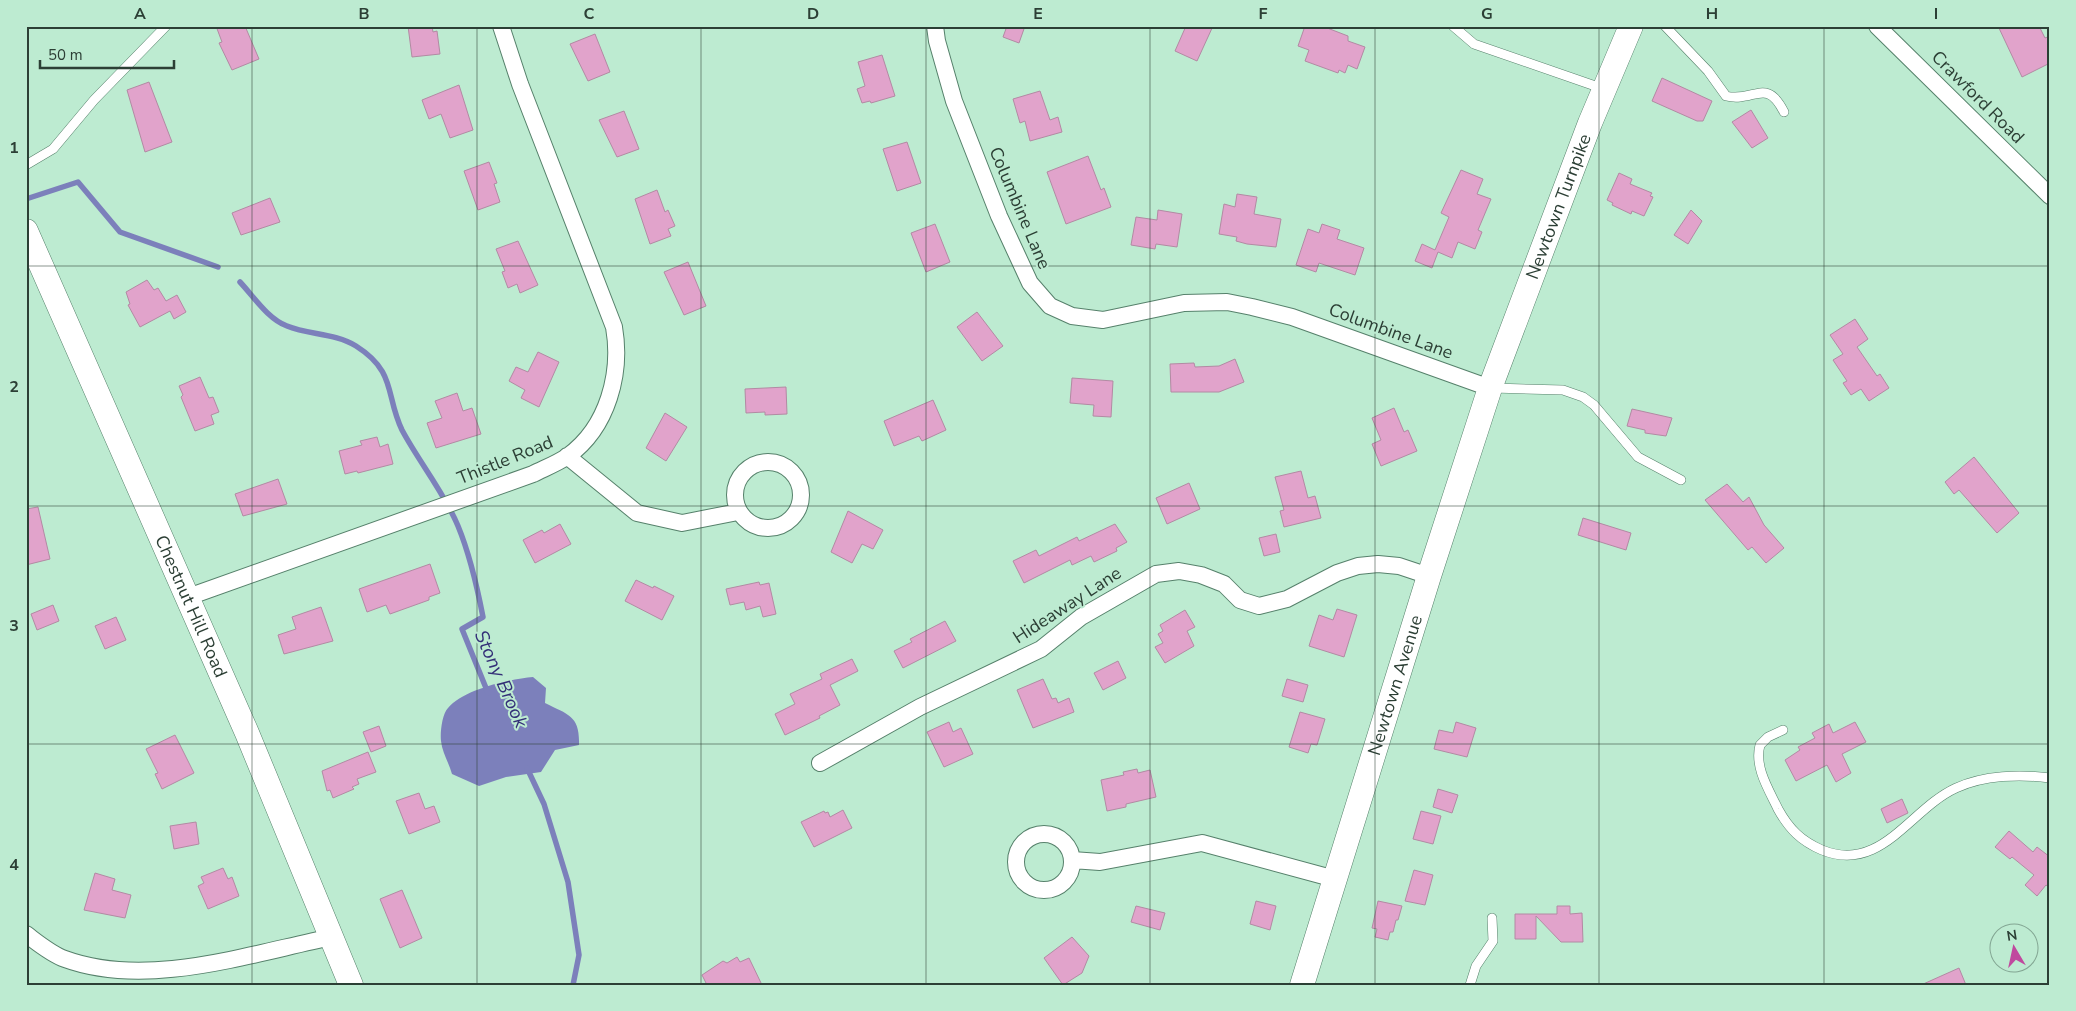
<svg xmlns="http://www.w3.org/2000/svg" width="2076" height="1011" font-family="'Nunito Sans',sans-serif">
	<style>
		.water { fill: #7c80bb }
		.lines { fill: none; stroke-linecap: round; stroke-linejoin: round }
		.stream { stroke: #7c80bb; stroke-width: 5.5 }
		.building { fill: #e1a3cb; stroke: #b28aa3 }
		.lane-casing { stroke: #56816b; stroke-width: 10 }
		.street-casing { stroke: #56816b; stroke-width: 18 }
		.secondary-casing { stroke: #56816b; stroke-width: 25 }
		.lane { stroke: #fff; stroke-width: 9 }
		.street { stroke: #fff; stroke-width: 16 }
		.secondary { stroke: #fff; stroke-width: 24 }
		.grid { fill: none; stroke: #2c3f35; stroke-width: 1; stroke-opacity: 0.55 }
		.labels { text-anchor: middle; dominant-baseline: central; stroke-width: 4; stroke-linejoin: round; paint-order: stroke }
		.street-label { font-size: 18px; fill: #2c3f35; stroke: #bdebd1 }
		.water-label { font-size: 19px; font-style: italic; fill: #332f77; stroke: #bdebd1 }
		.neatline { fill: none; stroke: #2c3f35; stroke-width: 2 }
		.grid-label { font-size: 16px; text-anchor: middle; font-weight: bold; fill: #2c3f35 }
	</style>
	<rect width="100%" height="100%" fill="#bdebd1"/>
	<!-- water -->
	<path class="water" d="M 533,677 L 546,688 L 545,703 C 569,715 580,716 579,745 L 555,750 L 541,772 L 506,777 L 479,786 L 452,774 C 449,763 442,752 441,741 C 440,733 442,714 448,708 C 464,689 510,679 533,677 Z"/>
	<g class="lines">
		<!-- stream -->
		<path class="stream" d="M 26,199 L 78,182 L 120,232 L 218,267
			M 240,282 C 254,297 268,319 287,326 C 309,335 335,333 356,346 C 397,372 385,395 402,430 C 419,462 444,492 458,526 C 470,555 477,586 483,617 L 462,629 L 488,693
			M 527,768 L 544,804 L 568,882 L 579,955 L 573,985"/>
	</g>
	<!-- building -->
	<path class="building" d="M 216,26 L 245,26 L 259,59 L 232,70 L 219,43 L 222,42 Z
		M 408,26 L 432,26 L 433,32 L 437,31 L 440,54 L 412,57 Z
		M 1007,26 L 1025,26 L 1019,43 L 1003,37 Z
		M 1186,26 L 1213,26 L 1197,61 L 1175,51 Z
		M 1305,26 L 1322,26 L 1348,36 L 1348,41 L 1365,47 L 1357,69 L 1348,65 L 1345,73 L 1339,70 L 1338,73 L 1305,61 L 1309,50 L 1298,46 Z
		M 1998,26 L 2039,26 L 2045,38 L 2050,36 L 2050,63 L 2022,77 Z
		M 595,34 L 610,72 L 588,81 L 570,44 Z
		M 882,55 L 895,96 L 871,103 L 870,101 L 862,103 L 857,89 L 865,86 L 858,62 Z
		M 1662,78 L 1712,101 L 1703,121 L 1697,121 L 1652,101 Z
		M 149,82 L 172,142 L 145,152 L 127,90 Z
		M 459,85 L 473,130 L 450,138 L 441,114 L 429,119 L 422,100 Z
		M 1040,91 L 1050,120 L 1058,117 L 1062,132 L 1030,141 L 1025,121 L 1020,123 L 1013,99 Z
		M 1751,110 L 1768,138 L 1752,148 L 1732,122 Z
		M 624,111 L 639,149 L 617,157 L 599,120 Z
		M 907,142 L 921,183 L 897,191 L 883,149 Z
		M 1088,156 L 1101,190 L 1104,188 L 1111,207 L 1066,224 L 1047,172 Z
		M 489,162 L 497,183 L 494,184 L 500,202 L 478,210 L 464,171 Z
		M 1461,170 L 1483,179 L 1477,194 L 1491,199 L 1478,230 L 1482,232 L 1475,249 L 1458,242 L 1452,258 L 1438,252 L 1432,268 L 1415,261 L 1422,244 L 1435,250 L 1449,217 L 1441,213 Z
		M 1619,173 L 1632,179 L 1630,184 L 1652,193 L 1650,196 L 1653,197 L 1644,216 L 1632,211 L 1631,214 L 1612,205 L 1613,203 L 1607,200 Z
		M 657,190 L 665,212 L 668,210 L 675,226 L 668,229 L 671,236 L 650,244 L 635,199 Z
		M 1237,194 L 1257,197 L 1254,214 L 1281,219 L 1276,247 L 1247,244 L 1236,241 L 1237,237 L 1219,234 L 1224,204 L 1235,207 Z
		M 270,198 L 280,222 L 241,235 L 232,213 Z
		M 1158,210 L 1182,214 L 1177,247 L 1156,244 L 1155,249 L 1131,245 L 1136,217 L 1157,220 Z
		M 1691,210 L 1702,221 L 1688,244 L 1674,235 Z
		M 935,224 L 950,262 L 926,272 L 911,233 Z
		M 1322,224 L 1340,230 L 1337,239 L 1364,248 L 1355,275 L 1319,263 L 1316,272 L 1296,265 L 1308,229 L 1319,233 Z
		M 518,241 L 538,285 L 520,293 L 517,284 L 508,288 L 502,272 L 505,271 L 496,249 Z
		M 688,262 L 706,306 L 684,315 L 664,272 Z
		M 147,280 L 154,290 L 158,288 L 166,301 L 177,295 L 186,312 L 174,319 L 170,311 L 140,327 L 128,305 L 130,304 L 126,292 Z
		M 977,312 L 1003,346 L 982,361 L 957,327 Z
		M 1855,319 L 1868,339 L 1857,347 L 1877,376 L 1880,374 L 1889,388 L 1869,401 L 1861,389 L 1851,395 L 1843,383 L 1847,381 L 1833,360 L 1843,354 L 1830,335 Z
		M 538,352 L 559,362 L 539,407 L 521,398 L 525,390 L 509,381 L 516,367 L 528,372 Z
		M 1235,359 L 1244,382 L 1219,392 L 1171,392 L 1170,364 L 1194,363 L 1195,367 L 1219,366 Z
		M 200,377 L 209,398 L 213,397 L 219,412 L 211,415 L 214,424 L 195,431 L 181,397 L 183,395 L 179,386 Z
		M 1072,378 L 1113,381 L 1111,417 L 1093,416 L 1094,405 L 1070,403 Z
		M 786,387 L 787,414 L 765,415 L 765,412 L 746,413 L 745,389 Z
		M 457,393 L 463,411 L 472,408 L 481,434 L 436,448 L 427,423 L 442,418 L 435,401 Z
		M 933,400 L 946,430 L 922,441 L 919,436 L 894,446 L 884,421 Z
		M 1394,408 L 1404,432 L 1408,430 L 1417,451 L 1381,466 L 1372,444 L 1381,440 L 1372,418 Z
		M 1632,409 L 1672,418 L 1666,436 L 1645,433 L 1645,430 L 1627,426 Z
		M 665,413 L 687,427 L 666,461 L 646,448 Z
		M 377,437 L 380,447 L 388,444 L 393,464 L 358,473 L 357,471 L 345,474 L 339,451 L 362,445 L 360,441 Z
		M 1974,457 L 2019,513 L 1997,533 L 1959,490 L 1954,494 L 1945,482 Z
		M 1301,471 L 1308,498 L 1315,496 L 1321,518 L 1284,527 L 1280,511 L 1284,510 L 1275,477 Z
		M 278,479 L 287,504 L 243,516 L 235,494 Z
		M 1189,483 L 1200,509 L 1167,524 L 1156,498 Z
		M 1727,484 L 1743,502 L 1749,497 L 1764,525 L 1784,548 L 1766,563 L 1752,547 L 1748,550 L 1705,500 Z
		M 38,507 L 50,559 L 26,565 L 26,509 Z
		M 848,511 L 883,530 L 873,549 L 862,544 L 852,563 L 831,552 Z
		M 1583,518 L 1631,533 L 1626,550 L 1578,535 Z
		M 560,524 L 571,544 L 535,563 L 523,540 L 542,530 L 544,533 Z
		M 1115,524 L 1127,542 L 1116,548 L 1117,551 L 1094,562 L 1091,556 L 1072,565 L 1070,560 L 1024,583 L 1013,561 L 1036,550 L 1039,556 L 1077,537 L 1079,541 Z
		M 1276,534 L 1280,552 L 1264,556 L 1259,538 Z
		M 430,564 L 440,593 L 429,597 L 429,600 L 390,614 L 386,605 L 367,612 L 359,589 Z
		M 636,580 L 653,588 L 654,586 L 674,596 L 662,620 L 625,601 Z
		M 759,582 L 760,585 L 769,583 L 776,614 L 763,617 L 760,606 L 746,610 L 744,602 L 730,605 L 726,589 Z
		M 53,605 L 59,621 L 37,630 L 31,614 Z
		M 321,607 L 333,641 L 284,654 L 278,635 L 296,629 L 292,617 Z
		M 1337,609 L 1357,615 L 1344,657 L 1309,646 L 1319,615 L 1333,620 Z
		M 1185,610 L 1195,627 L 1187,631 L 1194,646 L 1165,663 L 1155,647 L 1163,643 L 1158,634 L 1163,631 L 1160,625 Z
		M 116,617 L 126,640 L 105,649 L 95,626 Z
		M 945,621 L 956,641 L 903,668 L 894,651 L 912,642 L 910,639 Z
		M 852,659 L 858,671 L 830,685 L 840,705 L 819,716 L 820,718 L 785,735 L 775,714 L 795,704 L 790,694 L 822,679 L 820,674 Z
		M 1118,661 L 1126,678 L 1103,690 L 1094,673 Z
		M 1043,679 L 1052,699 L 1056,698 L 1058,703 L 1069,698 L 1074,712 L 1033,728 L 1017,690 Z
		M 1287,679 L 1308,685 L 1303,702 L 1282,696 Z
		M 1300,712 L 1325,719 L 1317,745 L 1311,744 L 1308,753 L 1289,747 Z
		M 949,722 L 953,732 L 961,728 L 973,754 L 944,767 L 927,732 Z
		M 1456,722 L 1476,728 L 1467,757 L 1434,749 L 1439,730 L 1453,733 Z
		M 1855,722 L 1866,742 L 1842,754 L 1851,773 L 1836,782 L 1827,765 L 1796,781 L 1785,760 L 1800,750 L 1798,747 L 1815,738 L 1812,733 L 1829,724 L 1833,733 Z
		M 379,726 L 386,746 L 371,752 L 363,732 Z
		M 175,735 L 194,773 L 162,789 L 155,774 L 158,773 L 146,749 Z
		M 368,752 L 376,772 L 357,779 L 359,784 L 352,787 L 354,789 L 333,798 L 330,790 L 327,791 L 322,771 Z
		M 1137,769 L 1138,773 L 1150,770 L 1156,797 L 1126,804 L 1126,807 L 1107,811 L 1101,780 L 1124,775 L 1123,772 Z
		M 1438,789 L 1458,795 L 1452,813 L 1433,807 Z
		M 419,793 L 425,809 L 434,806 L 440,822 L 409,834 L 396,801 Z
		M 1902,799 L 1908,813 L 1887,823 L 1881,809 Z
		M 843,810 L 852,828 L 814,847 L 801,822 L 824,811 L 825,813 L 828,812 L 830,817 Z
		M 1421,811 L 1441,816 L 1433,844 L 1413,839 Z
		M 196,822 L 199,844 L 174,849 L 170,826 Z
		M 2009,831 L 2033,852 L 2037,847 L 2050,857 L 2050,888 L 2046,885 L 2037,896 L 2025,885 L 2034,875 L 2012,857 L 2010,859 L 1995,847 Z
		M 223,868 L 228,879 L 232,877 L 239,896 L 208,909 L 198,886 L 204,883 L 201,877 Z
		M 1414,870 L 1433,875 L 1425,905 L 1405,901 Z
		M 95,873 L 115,879 L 112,890 L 131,895 L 125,918 L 84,910 Z
		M 402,890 L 422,938 L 400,948 L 380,899 Z
		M 1256,901 L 1276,906 L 1270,930 L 1250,924 Z
		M 1378,901 L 1402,906 L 1398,920 L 1396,920 L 1393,932 L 1390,932 L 1388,940 L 1375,937 L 1377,929 L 1372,928 Z
		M 1136,906 L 1165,913 L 1160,930 L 1131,922 Z
		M 1557,906 L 1570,906 L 1570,914 L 1582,913 L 1583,942 L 1561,942 L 1536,916 L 1536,939 L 1515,939 L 1515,914 L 1557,914 Z
		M 1072,937 L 1089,956 L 1082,973 L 1063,985 L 1044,958 Z
		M 737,957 L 740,962 L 749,958 L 762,985 L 707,985 L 702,975 L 723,961 L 727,963 Z
		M 1959,968 L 1966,985 L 1921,985 Z"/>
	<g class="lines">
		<defs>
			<path id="lane" d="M 1453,26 L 1474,44 L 1604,89
				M 1665,26 L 1708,71 L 1726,96 C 1754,103 1766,76 1784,112
				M 26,165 L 53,149 L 94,100 L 166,26
				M 1493,388 L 1563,390 L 1583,397 L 1594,405 L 1638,457 L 1681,480
				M 1783,730 L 1768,737 L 1760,745 C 1754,767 1769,790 1778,809 C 1789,829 1801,841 1822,850 C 1881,874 1910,809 1956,788 C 1984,775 2020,774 2050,778
				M 1470,985 L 1476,966 L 1493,941 L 1492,918"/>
			<path id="street" d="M 935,26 L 937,41 L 954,101 L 999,216 L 1030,283 L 1050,306 L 1072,316 L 1103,320 L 1184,303 L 1227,302 L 1252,307 L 1292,317 L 1490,388
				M 1877,26 L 2050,196
				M 567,456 L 637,513 L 682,523 L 738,512
				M735 495a33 33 0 1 1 66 0a33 33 0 1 1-66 0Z
				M 188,597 L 533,474 C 545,468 558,463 568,456 C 608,427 622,373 614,327 L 520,84 L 501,26
				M 820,763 L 920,707 L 1041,649 L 1081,617 L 1156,574 L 1179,571 L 1201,575 L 1224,584 L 1240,600 L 1259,606 L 1287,599 L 1337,573 L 1358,566 L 1378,564 L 1399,566 L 1429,576
				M1016 862a28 28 0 1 1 56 0a28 28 0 1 1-56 0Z
				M 1072,860 L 1100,862 L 1202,843 L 1335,879
				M 26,934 C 38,943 51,954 65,959 C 147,989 249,954 332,937"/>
			<g id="secondary">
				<path id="s1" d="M 26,231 L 247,733 L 351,985"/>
				<path id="s2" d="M 1302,985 L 1429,576 L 1490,388 L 1590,123 L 1631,26"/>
			</g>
		</defs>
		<!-- lane casing -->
		<use href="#lane" class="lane-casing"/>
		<!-- street casing -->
		<use href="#street" class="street-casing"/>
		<!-- secondary casing -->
		<use href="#secondary" class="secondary-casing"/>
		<!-- lane -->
		<use href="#lane" class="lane"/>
		<!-- street -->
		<use href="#street" class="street"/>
		<!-- secondary -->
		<use href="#secondary" class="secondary"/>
	</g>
	<!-- grid -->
	<path class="grid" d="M 252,26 L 252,985M 477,26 L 477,985M 701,26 L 701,985M 926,26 L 926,985M 1150,26 L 1150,985M 1375,26 L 1375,985M 1599,26 L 1599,985M 1824,26 L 1824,985M 26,266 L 2050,266M 26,506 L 2050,506M 26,744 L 2050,744"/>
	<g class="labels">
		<!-- street labels -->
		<g class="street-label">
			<text transform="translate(1978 97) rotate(45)">Crawford Road</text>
			<text stroke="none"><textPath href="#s2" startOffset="820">Newtown Turnpike</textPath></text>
			<text transform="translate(1020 208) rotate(67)">Columbine Lane</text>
			<text transform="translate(1391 331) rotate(20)">Columbine Lane</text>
			<text transform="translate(505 460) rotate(-22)">Thistle Road</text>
			<text transform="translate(1067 605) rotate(-33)">Hideaway Lane</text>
			<text stroke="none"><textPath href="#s1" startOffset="410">Chestnut Hill Road</textPath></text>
			<text stroke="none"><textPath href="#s2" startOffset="314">Newtown Avenue</textPath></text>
		</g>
		<!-- water labels -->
		<g class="water-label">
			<text transform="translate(501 679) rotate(66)">Stony Brook</text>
		</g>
	</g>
	<!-- border -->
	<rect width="2076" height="1011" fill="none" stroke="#bdebd1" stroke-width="55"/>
	<!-- north arrow -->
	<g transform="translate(2014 948) rotate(351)"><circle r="24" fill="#bdebd1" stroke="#83a693"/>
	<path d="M0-4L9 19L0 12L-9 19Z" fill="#c0499e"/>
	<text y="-8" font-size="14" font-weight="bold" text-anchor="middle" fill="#2c3f35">N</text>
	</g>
	<!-- scale -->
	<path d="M40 60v8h134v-8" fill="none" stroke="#2c3f35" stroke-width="2.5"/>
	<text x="48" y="60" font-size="15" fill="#2c3f35" stroke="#bdebd1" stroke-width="4" paint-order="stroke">50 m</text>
	<rect x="28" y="28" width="2020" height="956" class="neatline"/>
	<g class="grid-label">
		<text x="140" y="19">A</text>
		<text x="364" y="19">B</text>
		<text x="589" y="19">C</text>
		<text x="813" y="19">D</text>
		<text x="1038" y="19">E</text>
		<text x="1263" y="19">F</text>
		<text x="1487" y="19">G</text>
		<text x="1712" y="19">H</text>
		<text x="1936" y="19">I</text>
		<text x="14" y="153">1</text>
		<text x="14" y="392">2</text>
		<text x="14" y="631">3</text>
		<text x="14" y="870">4</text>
	</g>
</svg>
